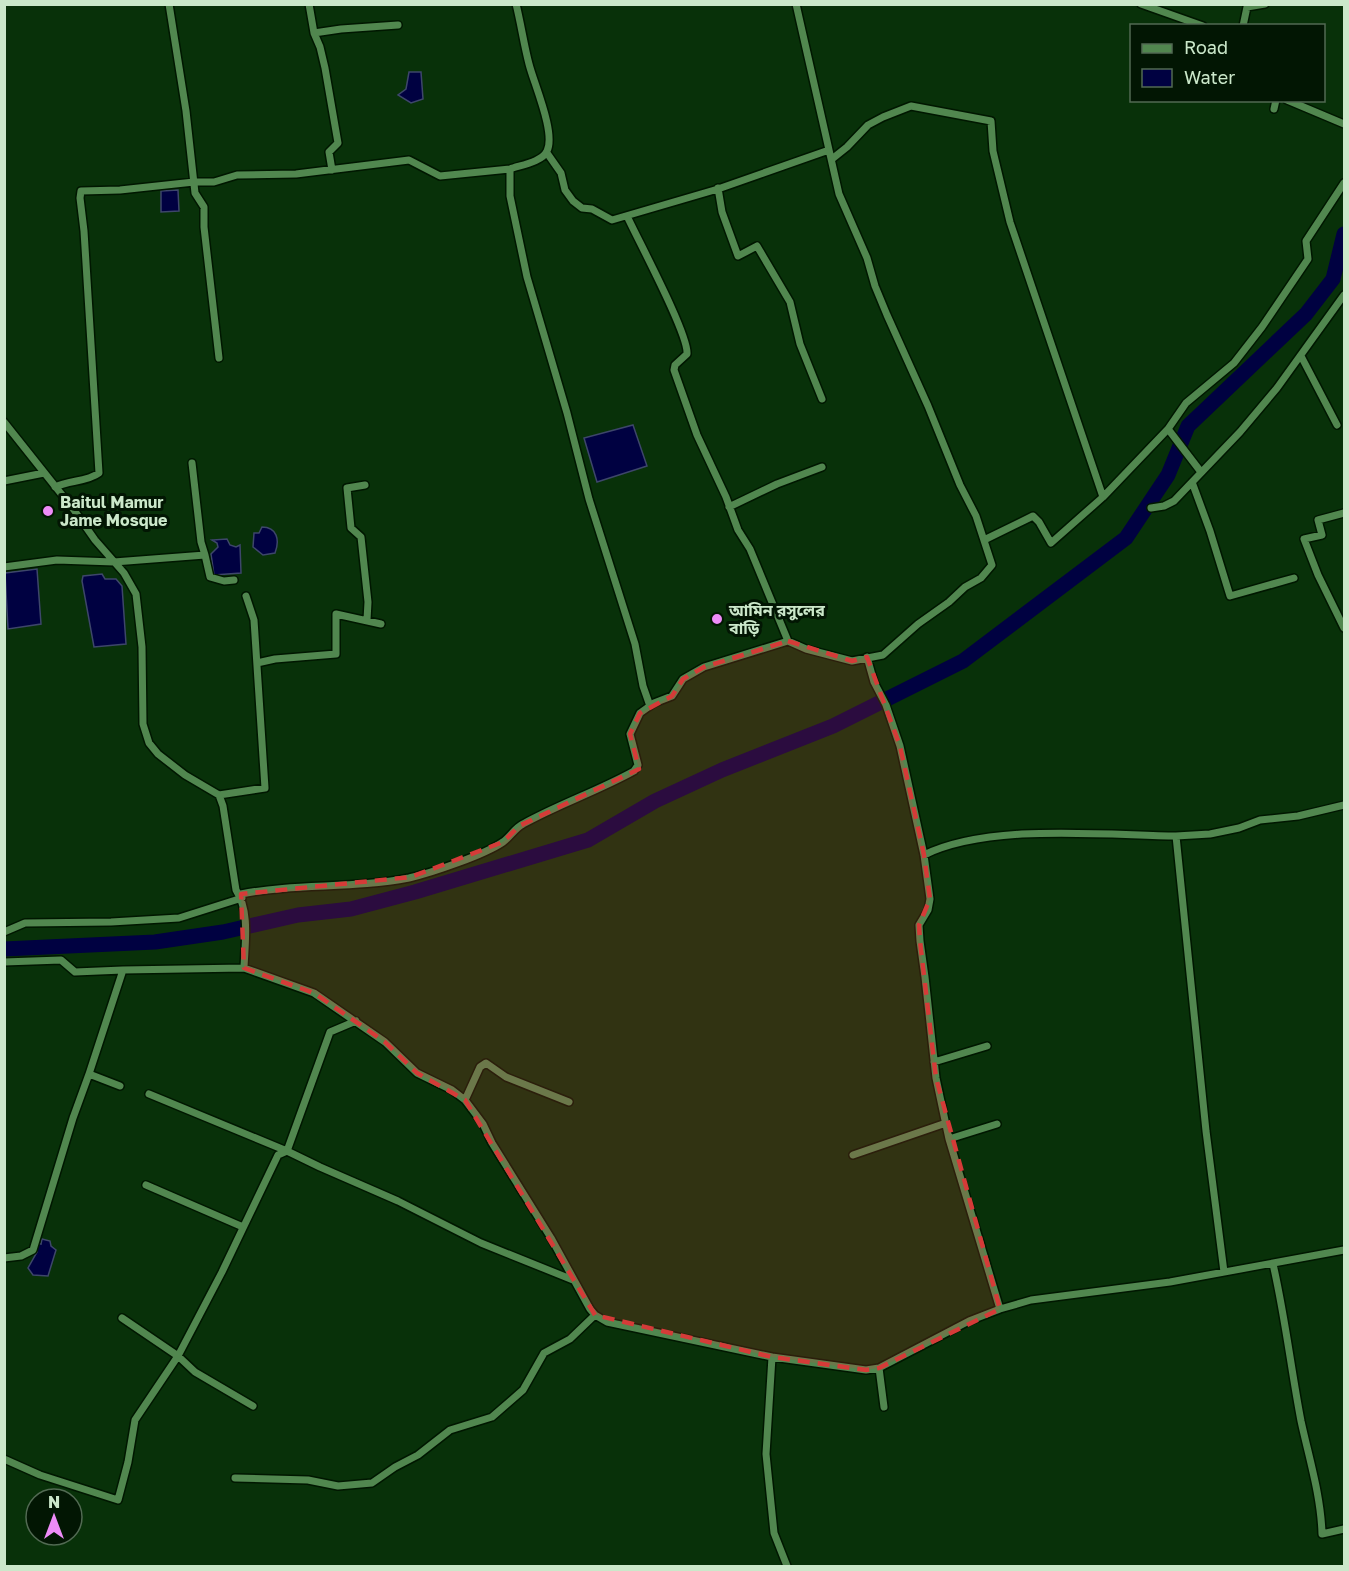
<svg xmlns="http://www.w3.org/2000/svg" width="1349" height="1571" font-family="'Golos Text','Noto Sans Bengali',sans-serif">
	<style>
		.water { fill: #000141; stroke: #3d466a; stroke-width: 1.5 }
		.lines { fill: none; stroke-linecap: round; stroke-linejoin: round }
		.river { stroke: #000141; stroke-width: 15 }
		.minor-casing { stroke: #001700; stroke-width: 10 }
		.minor { stroke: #51874f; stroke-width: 7 }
		.marked { fill: #d53b38; fill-opacity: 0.2; stroke: #d53b38; stroke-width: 4.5; stroke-dasharray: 12 8; stroke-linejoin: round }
		.poi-dot { fill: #ee8cf8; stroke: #021603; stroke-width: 2 }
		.labels { text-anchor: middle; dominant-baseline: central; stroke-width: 6; stroke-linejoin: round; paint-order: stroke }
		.poi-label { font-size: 16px; font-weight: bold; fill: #cbe8ca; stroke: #021603; text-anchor: start }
	</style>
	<rect width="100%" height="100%" fill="#083109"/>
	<!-- water -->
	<path class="water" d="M 409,72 L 421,72 L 423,99 L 411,103 L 398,95 L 406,89 Z
		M 178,190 L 179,211 L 161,212 L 161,191 Z
		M 633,425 L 647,466 L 597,482 L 584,438 Z
		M 262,527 C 277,527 280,540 275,553 L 263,555 L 253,547 L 254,533 L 259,533 Z
		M 227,539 L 230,545 L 236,547 L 240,545 L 241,573 L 214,575 L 211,554 L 218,547 L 217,543 L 212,540 Z
		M 37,569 L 41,624 L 8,629 L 5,573 Z
		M 102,574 L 105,579 L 116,579 L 122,586 L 126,644 L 94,647 L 82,581 L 83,576 Z
		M 42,1239 L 50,1241 L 51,1246 L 56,1250 L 48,1276 L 33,1275 L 28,1268 L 37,1252 L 37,1243 L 41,1244 Z"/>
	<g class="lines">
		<!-- river -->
		<path class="river" d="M 4,949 L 155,942 L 223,932 L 298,915 L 351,909 L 415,892 L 588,840 L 655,801 L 722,770 L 833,726 L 963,661 L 1126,538 L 1168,475 L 1188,426 L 1306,314 L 1333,279 L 1344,234"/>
		<defs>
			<path id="minor" d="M 169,4 L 186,111 L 195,193 L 204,207 L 204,227 L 219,358
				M 309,4 L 314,33 L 320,47 L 325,68 L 338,143 L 329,152 L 332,170
				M 516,4 C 521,24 524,45 529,64 C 534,84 556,133 547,151 C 542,162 521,165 510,169 L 510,196 L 527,277 L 567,413 L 589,499 L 635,644 L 643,686 L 650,706
				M 1141,4 L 1203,26
				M 1243,26 L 1247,7 L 1265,4
				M 314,33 L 341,29 L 398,25
				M 1287,100 L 1344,124
				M 1274,109 L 1276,100
				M 547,153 L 561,173 L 565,190 L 573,201 L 582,208 L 592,209 L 612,220 L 718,189 L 829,150
				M 832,159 L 847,147 L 868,125 L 883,117 L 911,106 L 991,121 L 993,151 L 1010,222 L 1103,497
				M 718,188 L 722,212 L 738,256 L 757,246 L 790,302 L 800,344 L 822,399
				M 627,216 C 638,240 689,335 687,354 L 675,365 L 674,370 L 697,435 L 726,497 L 738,530 L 750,549 L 788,641
				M 1301,356 L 1337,425
				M 4,422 L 74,510 L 95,540 L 124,573 L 136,594 L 142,647 L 143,724 L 149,743 L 158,754 L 185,775 L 219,795 L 223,806 L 236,890 C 250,911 245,943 244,968 L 314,993 L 385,1042 L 417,1073 L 452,1090 L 465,1100 L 483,1124 L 492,1143 L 551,1238 L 590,1309 L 595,1315 L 607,1322 L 772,1357 L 766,1454 L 774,1533 L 787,1566
				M 1168,429 L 1201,472
				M 192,463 L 201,542 L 205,555
				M 4,481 L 44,473
				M 1192,482 L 1210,531 L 1230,596 L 1294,578
				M 365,485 L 347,488 L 351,528 L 361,537 L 368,602 L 367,620
				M 55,487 C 69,480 87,482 99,473 L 84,231 L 80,198 L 81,191 L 120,190 L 194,182 L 214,182 L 237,175 L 296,174 L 409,160 L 440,176 L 510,169
				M 729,507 L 777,484 L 822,467
				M 1151,508 L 1164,506 L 1174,501 L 1240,432 L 1277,388 L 1344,295
				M 1344,513 L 1318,520 L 1322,535 L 1304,539 L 1318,575 L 1344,628
				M 984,540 L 1033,516 L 1039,522 L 1051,543 L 1103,497 L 1168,429 L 1186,403 L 1234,363 L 1262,327 L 1308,259 L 1306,241 L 1344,183
				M 4,567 L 57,560 L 114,562 L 205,555 L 210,577 L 224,581 L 234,580
				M 867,657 L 874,682 L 886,705 L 900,746 L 924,855 L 930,899 L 928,910 L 919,925 L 920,941 L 925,977 L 936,1078 L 949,1139 L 1000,1309
				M 257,663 L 275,659 L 336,654 L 336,614 L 381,624
				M 219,795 L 265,788 L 254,620 L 246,596
				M 924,855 C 989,823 1103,835 1176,836
				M 4,932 L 25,923 L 111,922 L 179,918 L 242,898 L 241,894 C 296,883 353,889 409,878 C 431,873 484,855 503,842 C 510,837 515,828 523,824 C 559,804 598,791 634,771 L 638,765 L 630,734 L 640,713 L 654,703 L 672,696 L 683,679 L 704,667 L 788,641 L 806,649 L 852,661 L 883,655 L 918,624 L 949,602 L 965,587 L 981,578 L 992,565 L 976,516 L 960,485 L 928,406 L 887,315 L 875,286 L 867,258 L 839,194 L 796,4
				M 4,962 L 61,960 L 75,972 L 123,970
				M 934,1062 L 987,1046
				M 120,1086 L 89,1074 L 123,970 L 244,968
				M 149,1094 L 287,1151 L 320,1167 L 398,1201 L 481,1243 L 573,1280
				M 465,1100 L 480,1067 L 486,1063 L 506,1077 L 569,1102
				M 949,1139 L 997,1124
				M 853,1155 L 946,1123
				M 146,1185 L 243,1227
				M 4,1258 L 21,1256 L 33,1250 L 73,1118 L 89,1074
				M 1273,1264 C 1285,1316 1291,1369 1301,1421 C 1309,1458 1321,1496 1322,1534 L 1344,1529
				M 1224,1272 L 1206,1131 L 1176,836 L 1210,834 L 1239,828 L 1260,820 L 1298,816 L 1344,805
				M 122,1318 L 178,1356 L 195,1372 L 253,1406
				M 772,1357 L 866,1370 L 879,1368 L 969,1321 L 1000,1309 L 1031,1300 L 1170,1282 L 1344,1250
				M 879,1368 L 884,1407
				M 4,1459 L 40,1475 L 118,1500 L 128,1462 L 135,1420 L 178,1356 L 222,1272 L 278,1155 L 287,1151 L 330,1032 L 356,1021
				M 235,1478 L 308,1480 L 338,1486 L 372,1483 L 395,1467 L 418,1455 L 450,1430 L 492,1417 L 523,1390 L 544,1353 L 570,1339 L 595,1315"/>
		</defs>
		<!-- minor casing -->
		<use href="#minor" class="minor-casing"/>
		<!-- minor -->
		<use href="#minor" class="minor"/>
	</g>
	<!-- marked area -->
	<path class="marked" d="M 788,641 L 852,661 L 867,657 L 900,746 L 924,855 L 930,899 L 919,925 L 920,941 L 936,1078 L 1000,1309 L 879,1368 L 866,1370 L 772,1357 L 595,1315 L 465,1100 L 417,1073 L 385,1042 L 314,993 L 244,968 L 241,894 L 411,877 L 503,842 L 519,826 L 639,769 L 630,734 L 640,713 L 672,696 L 683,679 L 704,667 Z"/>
	<!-- markers -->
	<g class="poi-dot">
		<circle cx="48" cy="511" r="6"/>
		<circle cx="717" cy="619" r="6"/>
	</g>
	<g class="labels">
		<!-- poi labels -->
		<g class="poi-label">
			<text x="60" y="502">Baitul Mamur<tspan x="60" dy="18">Jame Mosque</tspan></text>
			<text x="729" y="610">আমিন রসুলের<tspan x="729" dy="18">বাড়ি</tspan></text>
		</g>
	</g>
	<!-- border -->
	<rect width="1349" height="1571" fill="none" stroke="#cbe8ca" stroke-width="12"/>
	<!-- legend -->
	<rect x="1130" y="24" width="195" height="78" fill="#021603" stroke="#526a53" stroke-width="1.5"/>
	<rect x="1142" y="44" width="30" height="9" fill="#51874f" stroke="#526a53" stroke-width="1.5"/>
	<text x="1184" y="54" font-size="18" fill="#cbe8ca">Road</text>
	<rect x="1142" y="69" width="30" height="18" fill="#000141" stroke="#526a53" stroke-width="1.5"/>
	<text x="1184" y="84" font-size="18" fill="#cbe8ca">Water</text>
	<!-- north arrow -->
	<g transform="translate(54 1517)"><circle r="28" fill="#021603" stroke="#526a53" stroke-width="1.5"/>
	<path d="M0-4.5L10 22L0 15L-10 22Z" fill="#ee8cf8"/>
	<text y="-9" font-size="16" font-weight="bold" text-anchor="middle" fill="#cbe8ca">N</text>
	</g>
</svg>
